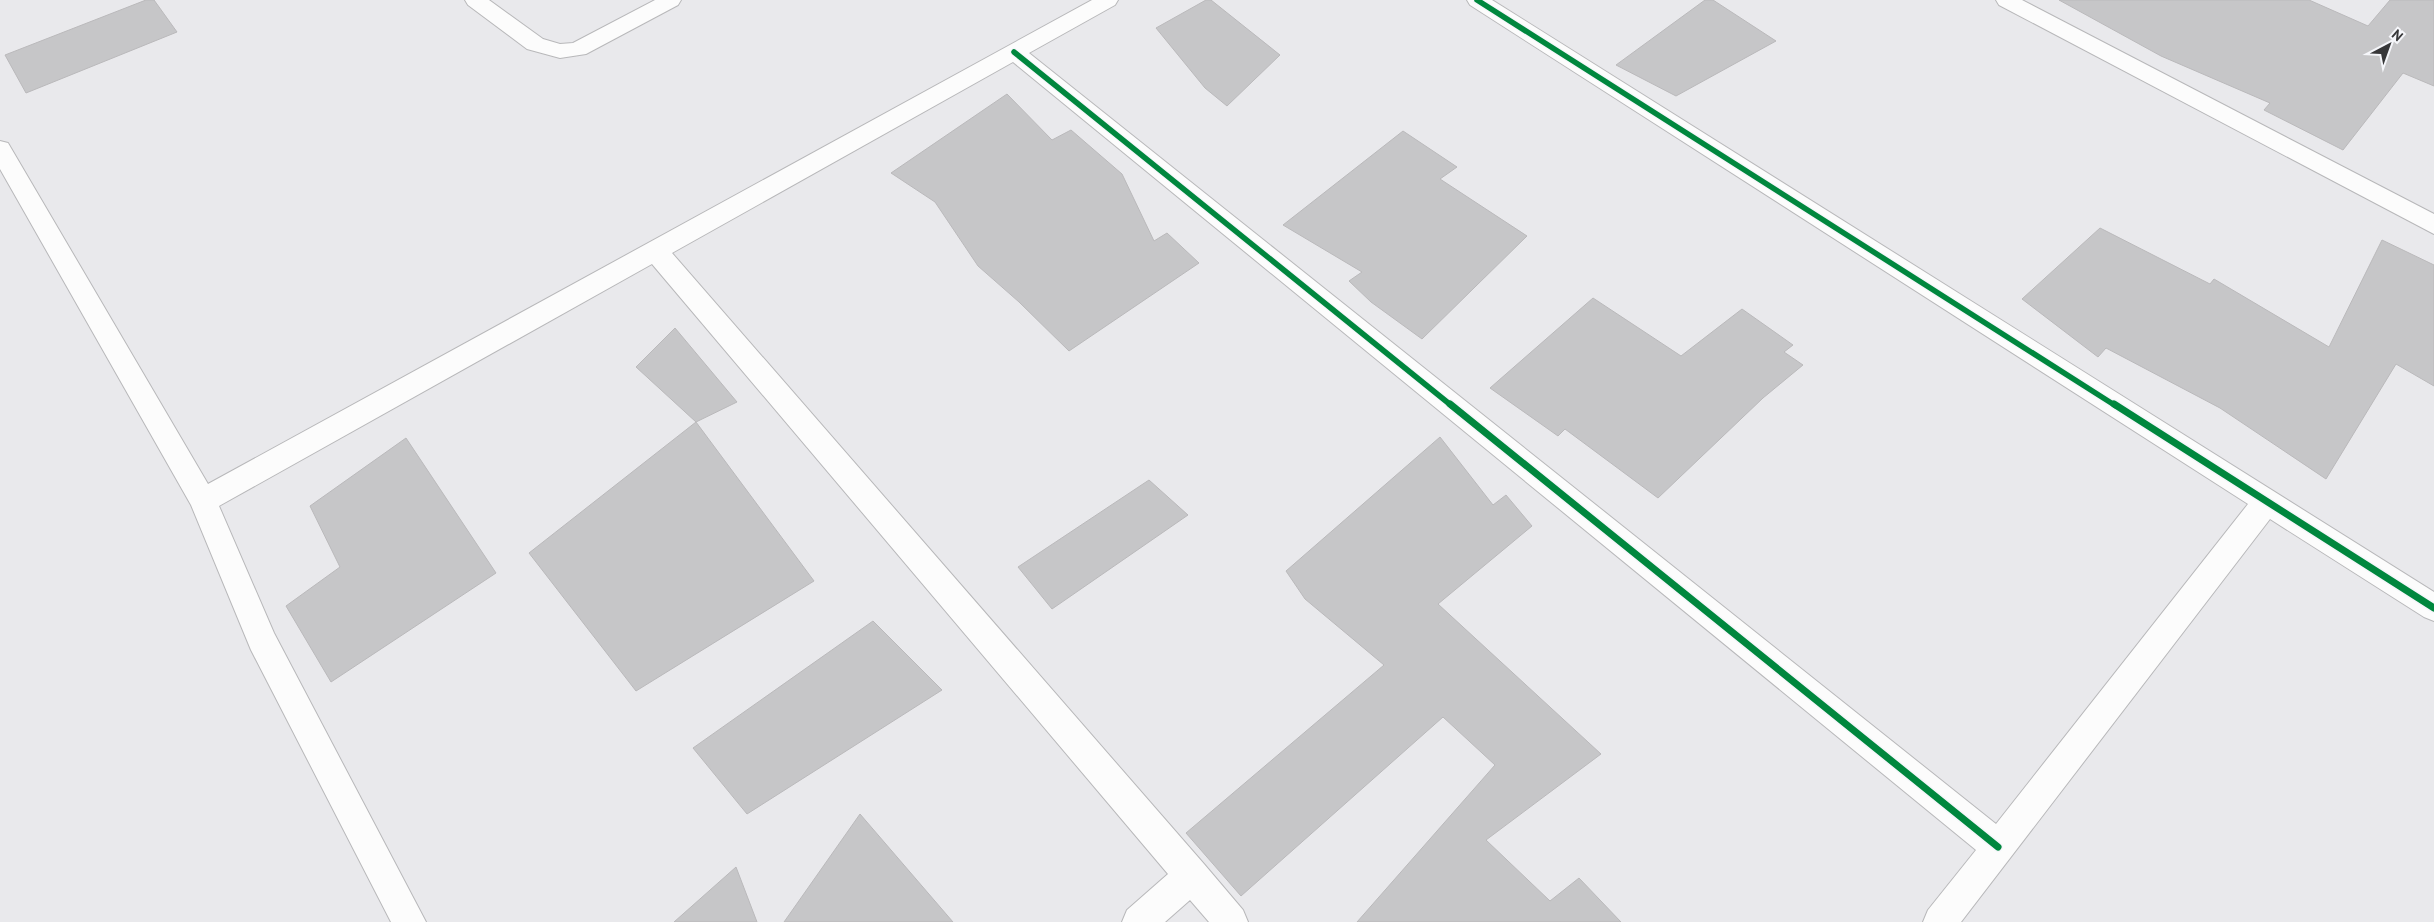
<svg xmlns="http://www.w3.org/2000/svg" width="2434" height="922" font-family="'PT Sans',sans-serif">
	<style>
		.building { fill: #c6c6c8; stroke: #bab9bb }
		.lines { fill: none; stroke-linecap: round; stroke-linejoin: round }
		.street-casing { stroke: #b8b8ba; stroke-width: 2 }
		.street { fill: #fcfcfc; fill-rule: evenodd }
		.cycleway-far1-casing { stroke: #f5f6fa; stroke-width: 8 }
		.cycleway-casing { stroke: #f5f6fa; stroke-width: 10 }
		.cycleway-far1 { stroke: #00873e; stroke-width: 5.5 }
		.cycleway { stroke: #00873e; stroke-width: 7 }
	</style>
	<rect width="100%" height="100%" fill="#e9e9ec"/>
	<!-- building -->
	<path class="building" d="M 146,0 L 154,0 L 177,32 L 26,93 L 5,55 Z
		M 1206,0 L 1211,0 L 1280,55 L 1227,106 L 1205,88 L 1156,28 Z
		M 1705,0 L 1713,0 L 1776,41 L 1676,96 L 1616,65 Z
		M 2059,0 L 2309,0 L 2368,26 L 2390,0 L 2434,0 L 2434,86 L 2403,73 L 2343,150 L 2264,110 L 2270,103 L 2161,56 Z
		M 1007,94 L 1052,140 L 1071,130 L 1122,174 L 1154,241 L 1167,233 L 1199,263 L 1069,351 L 1019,302 L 978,266 L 935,202 L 891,173 Z
		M 1403,131 L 1457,167 L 1440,179 L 1527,236 L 1422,339 L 1371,302 L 1349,281 L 1362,272 L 1283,225 Z
		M 2100,228 L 2210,284 L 2214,279 L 2329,347 L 2382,240 L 2434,265 L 2434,386 L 2396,364 L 2326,479 L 2220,408 L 2106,348 L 2098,357 L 2022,299 Z
		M 1593,298 L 1681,356 L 1742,309 L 1793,345 L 1784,352 L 1803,365 L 1763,398 L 1658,498 L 1565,429 L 1558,436 L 1490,388 Z
		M 675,328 L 737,402 L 696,422 L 636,367 Z
		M 696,422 L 814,581 L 636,691 L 529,553 Z
		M 1440,437 L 1493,505 L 1506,495 L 1532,526 L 1438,604 L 1601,754 L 1486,840 L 1550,901 L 1579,878 L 1621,922 L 1357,922 L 1495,765 L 1443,717 L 1241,896 L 1186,833 L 1384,665 L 1305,599 L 1286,571 Z
		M 406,438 L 496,573 L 331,682 L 286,606 L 340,567 L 310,506 Z
		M 1149,480 L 1188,515 L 1052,609 L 1018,567 Z
		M 873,621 L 942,690 L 747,814 L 693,748 Z
		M 860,814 L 953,922 L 784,922 Z
		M 736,867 L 757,922 L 674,922 Z"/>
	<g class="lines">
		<defs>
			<path id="street" d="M 465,0 L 489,0 L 543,39 L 560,44 L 573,43 L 655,0 L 681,0 L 678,5 L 586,54 L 560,58 L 527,49 L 468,5 Z
				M 1092,0 L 1118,0 L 1115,5 L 1029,53 L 1996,824 L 2248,504 L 1470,5 L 1467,0 L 1492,0 L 2434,592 L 2434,621 L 2424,617 L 2270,519 L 1961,922 L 1923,922 L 1928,910 L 1976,850 L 1013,62 L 672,253 L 1204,864 L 1243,910 L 1248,922 L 1209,922 L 1190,900 L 1165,922 L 1122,922 L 1127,910 L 1168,874 L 652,264 L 219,506 L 274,633 L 426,922 L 391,922 L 251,650 L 191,505 L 0,169 L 0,141 L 8,143 L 208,484 Z
				M 1996,0 L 2022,0 L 2434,214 L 2434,234 L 1999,5 Z"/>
		</defs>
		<!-- street casing -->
		<use href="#street" class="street-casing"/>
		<!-- street -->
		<use href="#street" class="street"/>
		<defs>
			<path id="cycleway-far1" d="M 1477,0 L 2116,406
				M 1014,52 L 1452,406"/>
			<path id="cycleway" d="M 1450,404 L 1998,847
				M 2114,404 L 2434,608"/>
		</defs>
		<!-- cycleway-far1 casing -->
		<use href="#cycleway-far1" class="cycleway-far1-casing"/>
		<!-- cycleway casing -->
		<use href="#cycleway" class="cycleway-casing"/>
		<!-- cycleway-far1 -->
		<use href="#cycleway-far1" class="cycleway-far1"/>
		<!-- cycleway -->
		<use href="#cycleway" class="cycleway"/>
	</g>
	<!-- north arrow -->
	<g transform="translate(2389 45) rotate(41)" stroke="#f5f6fa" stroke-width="4" paint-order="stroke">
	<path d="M0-4L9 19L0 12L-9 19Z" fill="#373739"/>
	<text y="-8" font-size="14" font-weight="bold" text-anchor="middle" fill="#373739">N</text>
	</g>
</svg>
